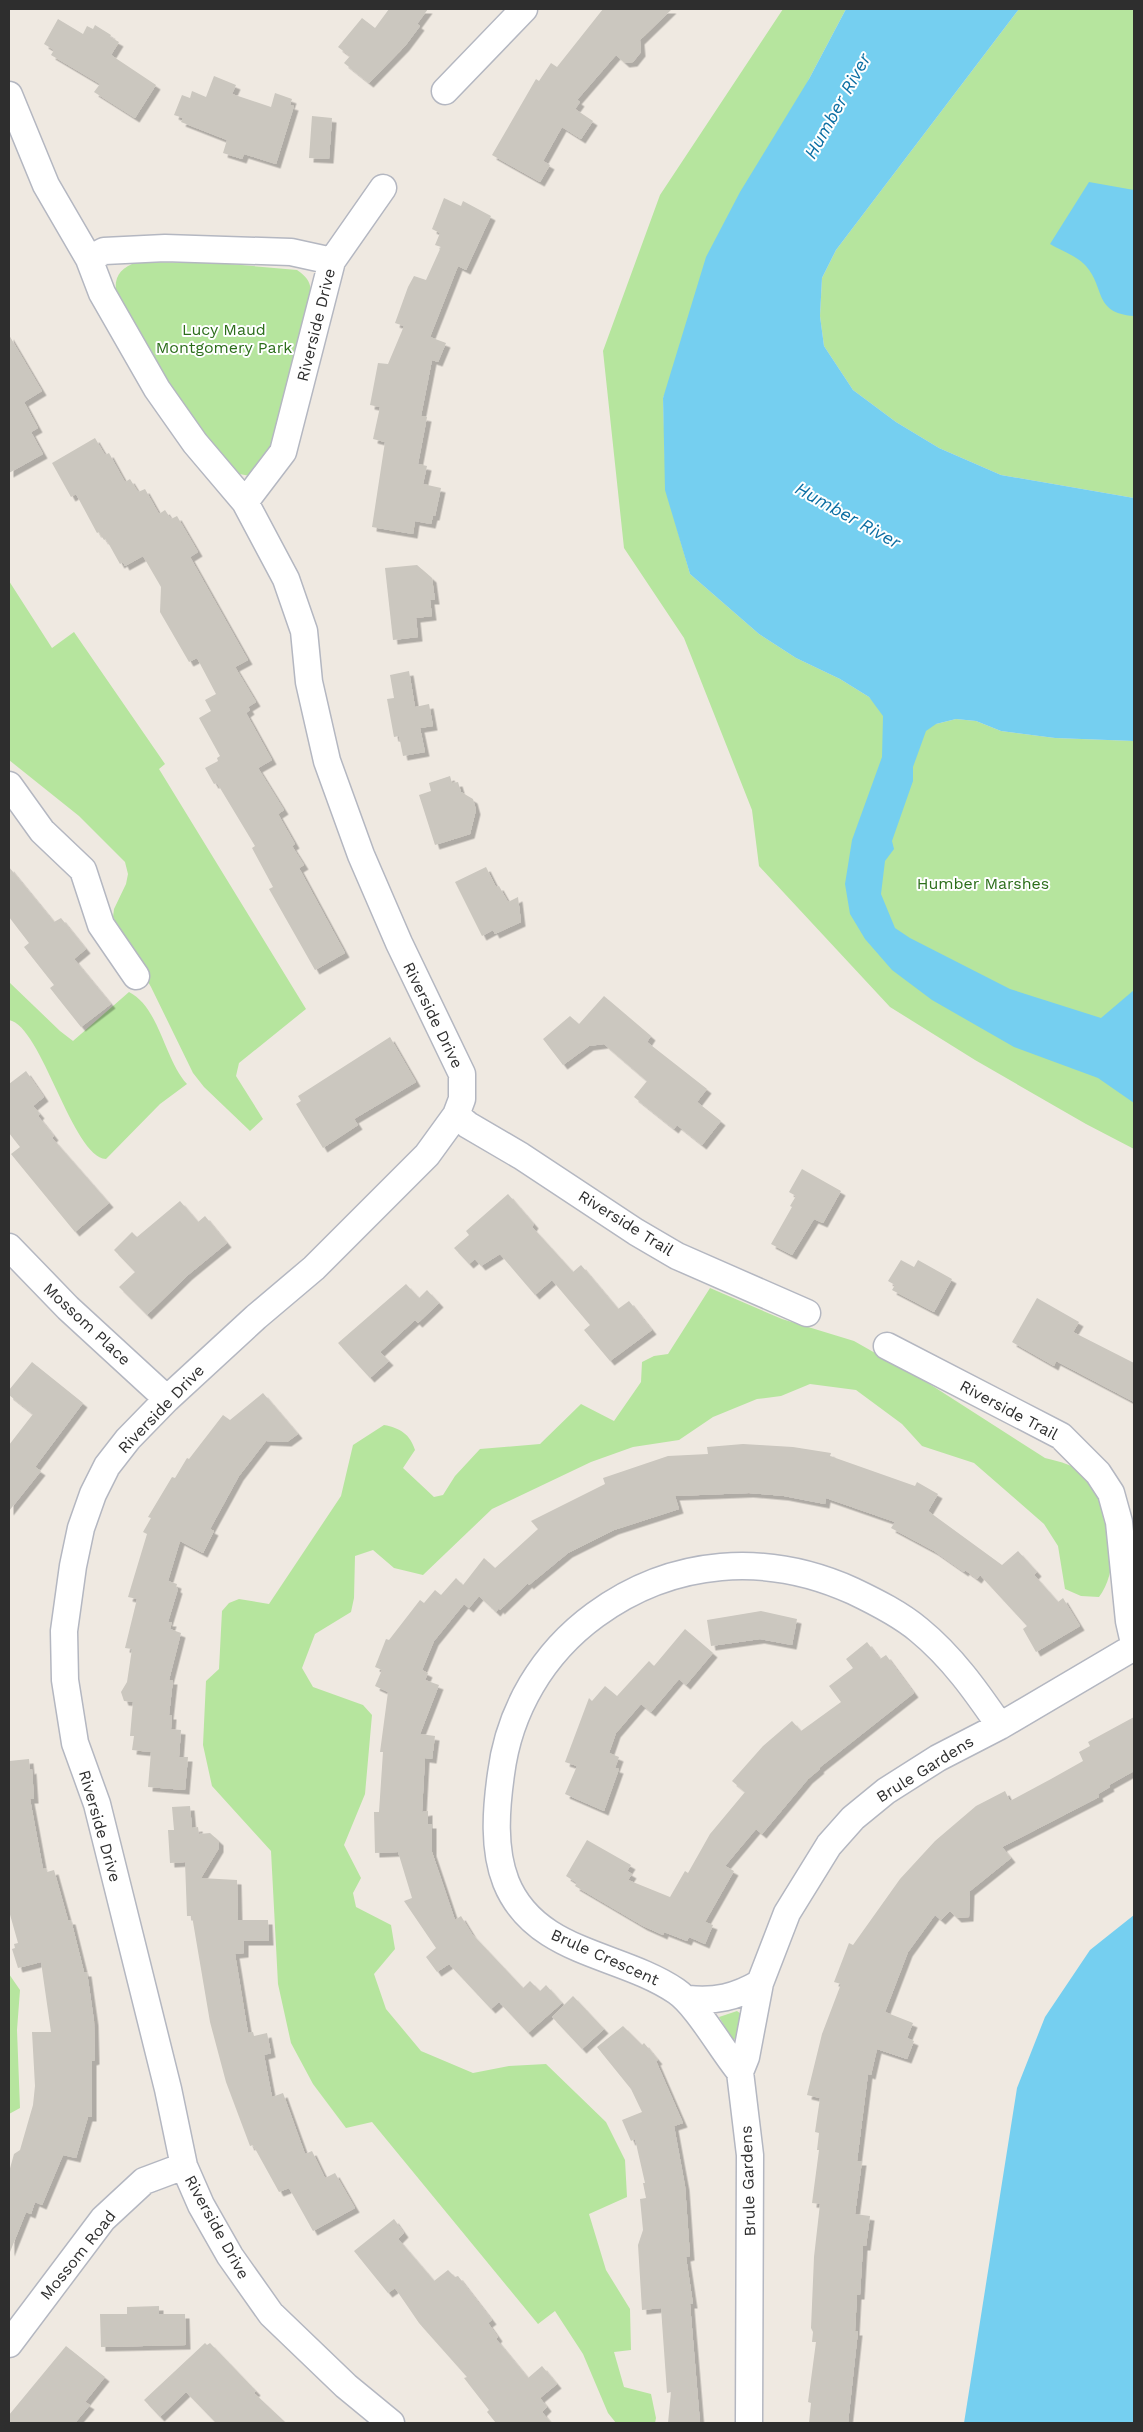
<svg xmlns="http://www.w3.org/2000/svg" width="1143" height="2432" font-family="'Work Sans',sans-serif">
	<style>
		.green { fill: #b6e59e }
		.water { fill: #75cff0 }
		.building { fill: #cbc7bf; filter: url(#shadow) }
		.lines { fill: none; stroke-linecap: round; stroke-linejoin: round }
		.minor-casing { stroke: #b4b7c1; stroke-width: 29 }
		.minor { stroke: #fff; stroke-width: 26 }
		.labels { text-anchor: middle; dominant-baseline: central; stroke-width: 4; stroke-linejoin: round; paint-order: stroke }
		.street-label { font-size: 16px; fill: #2e2e2e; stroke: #fff }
		.park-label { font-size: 16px; fill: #2c6e1b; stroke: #fff }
		.water-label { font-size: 18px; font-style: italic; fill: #0d6fa3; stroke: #fff }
	</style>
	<defs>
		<filter id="shadow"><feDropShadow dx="4.5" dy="4.5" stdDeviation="0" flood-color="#0004"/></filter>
	</defs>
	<rect width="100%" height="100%" fill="#efe9e1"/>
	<!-- green -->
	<path class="green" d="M 783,9 L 846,9 L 809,79 L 663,398 L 666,490 L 690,574 L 759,634 L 796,658 L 840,679 L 869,697 L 880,709 L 936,724 L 956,719 L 976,721 L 1001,731 L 1055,738 L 1134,741 L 1134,1149 L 1086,1124 L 975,1060 L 890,1007 L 759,866 L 752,810 L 684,638 L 624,548 L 603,351 L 660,195 Z
		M 1019,9 L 1134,9 L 1134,498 L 1001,475 L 939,448 L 896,422 L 853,390 L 824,346 L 820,316 L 822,278 L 836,250 Z
		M 137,262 L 218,263 L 297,270 C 306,276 310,281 311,291 L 267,465 L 250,476 L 229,472 L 187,420 L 116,293 C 114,275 121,268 137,262 Z
		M 9,581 L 52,648 L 74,632 L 165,764 L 159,769 L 306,1009 L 239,1063 L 236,1076 L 263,1119 L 250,1131 L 204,1087 L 193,1073 L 151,987 L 122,936 L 113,917 L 114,909 L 126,884 L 128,874 L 125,862 L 79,816 L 9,760 Z
		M 9,982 L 60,1031 L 73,1041 L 129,992 C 160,1008 164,1059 187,1084 L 160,1104 L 106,1159 C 72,1157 42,1026 9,1020 Z
		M 710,1288 L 782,1319 L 854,1341 L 928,1383 L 1045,1458 C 1061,1462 1075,1465 1087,1476 C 1114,1503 1122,1567 1099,1597 L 1081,1596 L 1065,1589 L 1058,1546 L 1044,1524 L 974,1463 L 922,1446 L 902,1424 L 856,1390 L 810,1384 L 781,1396 L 757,1399 L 713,1417 L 679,1440 L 633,1447 L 591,1462 L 492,1509 L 423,1575 L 394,1568 L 373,1550 L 355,1556 L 354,1598 L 351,1612 L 315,1634 L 302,1668 L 313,1687 L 363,1705 L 372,1715 L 365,1794 L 344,1845 L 361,1878 L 353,1893 L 356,1907 L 391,1925 L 395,1949 L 374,1974 L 386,2009 L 421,2051 L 473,2073 L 509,2066 L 546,2064 L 606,2122 L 625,2160 L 627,2197 L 589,2214 L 606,2270 L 630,2309 L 631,2350 L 614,2352 L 624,2387 L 651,2394 L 656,2418 L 655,2423 L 616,2423 L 608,2413 L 583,2354 L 555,2311 L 538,2324 L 372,2122 L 346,2128 L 313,2084 L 291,2043 L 278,1984 L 271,1851 L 212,1786 L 203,1745 L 206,1681 L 219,1669 L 222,1611 L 229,1603 L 239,1599 L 269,1604 L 341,1496 L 353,1445 L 384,1425 C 400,1428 410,1434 415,1450 L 403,1468 L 434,1497 L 443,1495 L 455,1476 L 480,1449 L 540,1444 L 581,1404 L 614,1421 L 641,1382 L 642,1362 L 654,1356 L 668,1354 Z
		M 9,1974 L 20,1990 L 17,2030 L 20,2108 L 9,2114 Z
		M 737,2011 L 741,2014 L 736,2038 L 733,2040 L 719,2017 Z"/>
	<!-- water -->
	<path class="water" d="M 846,9 L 1019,9 L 836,250 L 822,278 L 820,316 L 824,346 L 853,390 L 896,422 L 939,448 L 1001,475 L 1134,498 L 1134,741 L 1055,738 L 1001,731 L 976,721 L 956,719 L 936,724 L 926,731 L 913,767 L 913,781 L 892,841 L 894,849 L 885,861 L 881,894 L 895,928 L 910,938 L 1010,989 L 1101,1018 L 1134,990 L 1134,1103 L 1098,1078 L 1014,1047 L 932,1000 L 892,970 L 865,939 L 850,914 L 845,884 L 852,840 L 882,757 L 883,716 L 869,697 L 840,679 L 796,658 L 759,634 L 690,574 L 665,490 L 663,398 L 706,257 L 740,192 L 809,79 Z
		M 1089,182 L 1134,190 L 1134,316 C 1092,313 1106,286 1084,264 C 1076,256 1060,250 1050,244 Z
		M 1134,1915 L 1134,2423 L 964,2423 L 1017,2088 L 1045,2017 L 1090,1950 Z"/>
	<!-- building -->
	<path class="building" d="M 389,9 L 428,9 L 417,24 L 420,26 L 405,46 L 369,83 L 344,63 L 350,56 L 338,47 L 362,18 L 375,28 Z
		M 603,9 L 672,9 L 640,40 L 641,52 L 633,62 L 625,63 L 616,55 L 577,100 L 580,102 L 575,109 L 593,121 L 581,139 L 562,127 L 543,161 L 550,165 L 540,182 L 492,155 L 536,79 L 539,81 L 551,63 L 557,67 Z
		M 58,19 L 83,34 L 87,26 L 93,29 L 95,25 L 111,35 L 110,37 L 119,42 L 111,55 L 156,85 L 135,118 L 94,92 L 100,84 L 51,55 L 54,50 L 44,44 Z
		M 214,76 L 236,85 L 232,94 L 271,107 L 275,93 L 292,99 L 290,105 L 294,106 L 276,164 L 244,154 L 242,159 L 223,153 L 227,140 L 181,122 L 183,118 L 174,115 L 182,95 L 190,98 L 192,91 L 206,97 Z
		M 312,116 L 332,118 L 329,159 L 309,158 Z
		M 444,198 L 461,206 L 463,201 L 491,216 L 466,270 L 458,266 L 430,337 L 446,343 L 438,362 L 432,360 L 421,416 L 427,417 L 418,464 L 427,466 L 423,484 L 441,488 L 435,516 L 433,516 L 431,524 L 415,521 L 413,534 L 372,527 L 385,442 L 373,439 L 380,407 L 370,405 L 378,363 L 388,364 L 404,326 L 395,323 L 408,287 L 414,276 L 426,280 L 441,247 L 435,245 L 440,233 L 432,229 Z
		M 9,335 L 42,391 L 24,402 L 38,428 L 31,432 L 43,454 L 9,473 Z
		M 95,438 L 105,455 L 109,453 L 125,482 L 130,479 L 138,492 L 145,489 L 159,514 L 165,510 L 171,519 L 177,516 L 198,552 L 190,557 L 248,660 L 235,667 L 256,702 L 248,707 L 250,710 L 246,713 L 272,760 L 258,768 L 284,810 L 278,814 L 295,844 L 292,846 L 304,865 L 299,868 L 345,953 L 315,970 L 269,889 L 273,887 L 252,848 L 255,846 L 217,783 L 214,784 L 205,768 L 218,761 L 217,758 L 220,756 L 199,718 L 211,711 L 205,700 L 216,694 L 197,658 L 189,662 L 160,612 L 161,587 L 143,556 L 125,566 L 123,562 L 120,564 L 106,539 L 104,540 L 99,532 L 97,533 L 76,494 L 71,497 L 52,463 Z
		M 417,565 L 432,578 L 435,600 L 430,600 L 432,616 L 416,618 L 418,637 L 393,640 L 385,568 Z
		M 409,671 L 415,707 L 429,704 L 433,726 L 420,728 L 425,752 L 403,756 L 399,736 L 394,737 L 387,699 L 394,698 L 390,675 Z
		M 450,776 L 452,783 L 458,782 L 461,792 L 473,799 L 476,810 L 470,834 L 435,845 L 419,795 L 431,791 L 429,783 Z
		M 9,867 L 54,922 L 61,918 L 86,949 L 74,959 L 111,1004 L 81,1027 L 50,988 L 54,985 L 24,947 L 29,943 L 9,917 Z
		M 486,867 L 496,887 L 499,886 L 508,902 L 518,897 L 521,922 L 495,934 L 493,930 L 482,936 L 455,882 Z
		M 604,996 L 651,1036 L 647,1042 L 707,1089 L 697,1102 L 721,1121 L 702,1145 L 677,1125 L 674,1129 L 634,1097 L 647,1081 L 604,1044 L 589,1046 L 563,1065 L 543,1039 L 570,1016 L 579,1024 Z
		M 390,1037 L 416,1082 L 354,1119 L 358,1125 L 323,1148 L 296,1104 L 301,1101 L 298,1096 Z
		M 26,1071 L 44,1097 L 33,1106 L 40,1114 L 38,1116 L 54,1136 L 52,1138 L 109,1203 L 75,1232 L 11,1154 L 20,1147 L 9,1133 L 9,1084 Z
		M 802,1169 L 841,1191 L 823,1223 L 814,1219 L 792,1255 L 771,1244 L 792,1207 L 790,1206 L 796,1196 L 789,1192 Z
		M 508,1194 L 534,1224 L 532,1227 L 573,1272 L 581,1265 L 618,1309 L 629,1301 L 652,1330 L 610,1361 L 584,1330 L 590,1325 L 552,1280 L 535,1295 L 500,1254 L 481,1266 L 475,1259 L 469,1264 L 454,1248 L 469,1235 L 466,1231 Z
		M 180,1201 L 198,1222 L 205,1216 L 227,1243 L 188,1275 L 147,1315 L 119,1287 L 135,1272 L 114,1250 L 132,1232 L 137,1237 Z
		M 901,1260 L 914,1267 L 918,1260 L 952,1279 L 934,1312 L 892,1290 L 895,1285 L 888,1281 Z
		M 406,1284 L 419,1298 L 427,1290 L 439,1303 L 418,1323 L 415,1320 L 380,1352 L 389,1361 L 370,1378 L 338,1343 Z
		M 1037,1298 L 1079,1322 L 1073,1332 L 1134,1363 L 1134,1402 L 1056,1361 L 1054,1366 L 1012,1342 Z
		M 32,1362 L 83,1403 L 35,1467 L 41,1471 L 9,1511 L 9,1445 L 33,1414 L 9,1395 L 9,1390 Z
		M 263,1393 L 298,1434 L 287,1442 L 266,1441 L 239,1476 L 210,1529 L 214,1531 L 203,1553 L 180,1541 L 168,1581 L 177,1584 L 176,1588 L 178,1589 L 168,1622 L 172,1622 L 170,1629 L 181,1633 L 169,1680 L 173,1680 L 169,1715 L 172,1715 L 171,1729 L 181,1730 L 179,1757 L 188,1757 L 185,1790 L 148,1787 L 151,1752 L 132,1750 L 134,1736 L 130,1736 L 133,1702 L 124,1701 L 121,1692 L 127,1682 L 132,1649 L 125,1648 L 137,1599 L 128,1597 L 147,1534 L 143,1532 L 151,1518 L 148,1517 L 172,1477 L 175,1478 L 187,1458 L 189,1459 L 223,1415 L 230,1420 Z
		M 743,1444 L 793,1447 L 831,1453 L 830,1456 L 915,1486 L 917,1482 L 938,1494 L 928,1511 L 1002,1565 L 1018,1551 L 1037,1572 L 1034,1575 L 1058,1602 L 1063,1598 L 1080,1626 L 1036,1652 L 1023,1629 L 1027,1626 L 980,1575 L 977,1579 L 965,1570 L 964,1572 L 934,1551 L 891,1528 L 895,1522 L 826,1498 L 825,1504 L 784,1496 L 749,1493 L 675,1496 L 679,1509 L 614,1530 L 568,1553 L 529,1585 L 528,1583 L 500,1610 L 499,1608 L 496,1612 L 479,1596 L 469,1608 L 464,1604 L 434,1641 L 422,1670 L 428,1673 L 425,1680 L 439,1685 L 420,1734 L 435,1736 L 432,1759 L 425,1758 L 422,1812 L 428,1811 L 428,1824 L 432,1824 L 432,1852 L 455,1920 L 461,1916 L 472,1934 L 523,1988 L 530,1981 L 540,1991 L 546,1985 L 562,2003 L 528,2033 L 499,2002 L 491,2009 L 449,1964 L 437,1972 L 426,1957 L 436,1948 L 404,1901 L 412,1898 L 398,1852 L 375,1853 L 374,1812 L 379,1812 L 383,1752 L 380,1752 L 388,1692 L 375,1686 L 382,1670 L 375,1667 L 386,1639 L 389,1640 L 420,1600 L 424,1603 L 435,1590 L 441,1595 L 456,1578 L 463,1585 L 484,1558 L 495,1568 L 538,1529 L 531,1521 L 605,1484 L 603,1478 L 668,1456 L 708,1454 L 707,1447 Z
		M 761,1611 L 797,1619 L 792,1645 L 760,1639 L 711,1646 L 707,1620 Z
		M 685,1629 L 713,1653 L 686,1685 L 679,1679 L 651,1712 L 641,1704 L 616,1733 L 609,1753 L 619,1757 L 615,1768 L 619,1769 L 604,1811 L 565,1794 L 577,1766 L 565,1762 L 589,1698 L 592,1701 L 605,1686 L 617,1696 L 649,1661 L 654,1666 Z
		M 867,1642 L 880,1659 L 886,1655 L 914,1693 L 819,1768 L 820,1769 L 808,1779 L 762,1834 L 756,1829 L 725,1866 L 734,1871 L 705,1922 L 713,1925 L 705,1944 L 689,1937 L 687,1941 L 664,1932 L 663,1935 L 643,1926 L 575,1886 L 577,1883 L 566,1876 L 587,1840 L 631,1865 L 627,1871 L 632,1874 L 628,1880 L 670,1897 L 685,1871 L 688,1873 L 710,1834 L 745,1792 L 732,1781 L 763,1746 L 792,1721 L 801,1731 L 841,1702 L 829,1686 L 853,1668 L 846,1659 Z
		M 1134,1717 L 1134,1771 L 1109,1785 L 1110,1787 L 1098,1794 L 1099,1797 L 1002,1847 L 1011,1858 L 970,1891 L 969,1917 L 957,1918 L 950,1911 L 941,1920 L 935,1915 L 908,1952 L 885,2012 L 913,2023 L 907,2038 L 914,2041 L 907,2059 L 877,2049 L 871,2075 L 868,2074 L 857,2161 L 862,2161 L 855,2214 L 870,2216 L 866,2246 L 863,2246 L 860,2295 L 857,2295 L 855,2331 L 858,2331 L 848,2423 L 809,2423 L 811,2403 L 808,2402 L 816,2342 L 812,2342 L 813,2332 L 811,2328 L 814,2257 L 820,2204 L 812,2203 L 819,2150 L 817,2150 L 819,2133 L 815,2132 L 820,2098 L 807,2095 L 822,2034 L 841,1984 L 834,1982 L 849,1943 L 853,1945 L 900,1879 L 935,1841 L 976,1806 L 1005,1791 L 1010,1801 L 1051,1779 L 1083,1761 L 1079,1752 L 1090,1746 L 1088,1742 Z
		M 29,1759 L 30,1770 L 32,1769 L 34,1799 L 30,1799 L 43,1869 L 46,1868 L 47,1872 L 54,1870 L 68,1920 L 71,1920 L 84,1972 L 87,1972 L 94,2021 L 95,2060 L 92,2061 L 92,2117 L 88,2117 L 76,2158 L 63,2155 L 42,2205 L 35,2202 L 31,2214 L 26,2212 L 10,2252 L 9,2172 L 14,2154 L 20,2150 L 33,2105 L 35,2086 L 32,2032 L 51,2032 L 41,1962 L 18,1968 L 12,1949 L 15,1948 L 14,1944 L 18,1943 L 9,1911 L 9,1761 Z
		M 190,1806 L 192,1828 L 198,1827 L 199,1834 L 210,1833 L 219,1841 L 219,1848 L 201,1878 L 237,1880 L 238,1920 L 268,1920 L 269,1941 L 244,1941 L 244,1953 L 235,1954 L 248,2033 L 253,2032 L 254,2036 L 267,2033 L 271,2053 L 264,2055 L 272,2097 L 283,2093 L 305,2154 L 312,2151 L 325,2178 L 335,2173 L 355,2208 L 313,2231 L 289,2188 L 279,2192 L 253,2145 L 250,2146 L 226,2082 L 210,2022 L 192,1916 L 187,1916 L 185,1862 L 170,1863 L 168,1830 L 174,1830 L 172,1807 Z
		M 573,1996 L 604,2029 L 582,2049 L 552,2017 Z
		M 623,2026 L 642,2045 L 644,2043 L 658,2060 L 656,2061 L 683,2123 L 674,2126 L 685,2186 L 690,2256 L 686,2257 L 693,2304 L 690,2304 L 700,2423 L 668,2423 L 671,2392 L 667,2393 L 661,2308 L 642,2310 L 638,2245 L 643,2230 L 640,2199 L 646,2198 L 643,2183 L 645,2183 L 635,2139 L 631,2141 L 622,2120 L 642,2112 L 631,2089 L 597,2047 Z
		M 394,2219 L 404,2233 L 398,2239 L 434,2281 L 448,2270 L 455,2277 L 458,2276 L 492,2320 L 488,2323 L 498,2337 L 496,2339 L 528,2378 L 542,2366 L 557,2384 L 540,2398 L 547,2407 L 542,2412 L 551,2423 L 496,2423 L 487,2412 L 489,2410 L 464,2378 L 467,2377 L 419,2323 L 395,2288 L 388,2293 L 354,2251 Z
		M 159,2306 L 159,2314 L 185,2314 L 186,2345 L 101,2347 L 100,2314 L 127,2314 L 127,2307 Z
		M 205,2343 L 207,2345 L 210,2343 L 256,2391 L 254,2393 L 286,2423 L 216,2423 L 186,2392 L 160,2417 L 144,2400 Z
		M 66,2346 L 105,2377 L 85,2402 L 90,2405 L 75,2423 L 9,2423 L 9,2415 Z"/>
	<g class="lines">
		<defs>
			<path id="minor" d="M 445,91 L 524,9
				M 9,95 L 46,185 L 89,259 L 102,293 L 157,389 L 195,443 L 245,502 L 286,579 L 304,631 L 309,682 L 327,761 L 361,855 L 399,943 L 462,1074 L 462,1099 L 456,1115 L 427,1155 L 314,1268 L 256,1317 L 167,1399 L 128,1439 L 107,1466 L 93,1494 L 81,1528 L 73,1566 L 64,1631 L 65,1680 L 75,1743 L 97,1804 L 168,2089 L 184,2166 L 201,2205 L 230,2256 L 271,2314 L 346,2386 L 391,2423
				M 89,259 L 104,251 L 165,248 L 291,252 L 332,261
				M 245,502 L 283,452 L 332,261 L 383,188
				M 9,785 L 42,831 L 83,870 L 101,925 L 136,976
				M 456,1115 L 468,1125 L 521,1156 L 636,1232 L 677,1256 L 807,1313
				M 9,1247 L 68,1308 L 167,1399
				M 887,1346 L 1061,1436 L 1098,1473 L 1111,1493 L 1119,1522 L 1129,1621 L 1134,1643
				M 688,1999 C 715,2002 736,1997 760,1983
				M 740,2072 C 721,2049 697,2005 676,1991 C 620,1953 535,1954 506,1882 C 493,1849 496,1809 501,1774 C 509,1710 543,1653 595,1615 C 673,1558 767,1552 853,1591 C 876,1602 900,1614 919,1630 C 952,1657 976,1691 1000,1726
				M 9,2344 L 103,2219 L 144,2181 L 184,2166
				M 749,2423 L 750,2155 L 740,2072 L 746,2057 L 760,1983 L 787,1913 L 829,1845 L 853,1818 L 886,1791 L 938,1758 L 1000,1726 L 1134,1647"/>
		</defs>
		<!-- minor casing -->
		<use href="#minor" class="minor-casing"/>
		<!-- minor -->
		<use href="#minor" class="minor"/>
	</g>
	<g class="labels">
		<!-- street labels -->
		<g class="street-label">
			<text transform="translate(316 325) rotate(-76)">Riverside Drive</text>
			<text transform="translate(433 1015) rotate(64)">Riverside Drive</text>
			<text transform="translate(626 1223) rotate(32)">Riverside Trail</text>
			<text transform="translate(87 1324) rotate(43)">Mossom Place</text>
			<text transform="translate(161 1409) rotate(-46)">Riverside Drive</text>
			<text transform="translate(1009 1410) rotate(28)">Riverside Trail</text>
			<text transform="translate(925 1769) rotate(-32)">Brule Gardens</text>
			<text transform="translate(100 1826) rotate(74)">Riverside Drive</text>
			<text transform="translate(605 1957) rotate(24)">Brule Crescent</text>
			<text transform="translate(748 2181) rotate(-92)">Brule Gardens</text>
			<text transform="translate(217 2227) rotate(61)">Riverside Drive</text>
			<text transform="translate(78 2255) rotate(-51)">Mossom Road</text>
		</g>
		<!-- park labels -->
		<g class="park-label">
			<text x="224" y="329">Lucy Maud<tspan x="224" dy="18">Montgomery Park</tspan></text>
			<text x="983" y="883">Humber Marshes</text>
		</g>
		<!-- water labels -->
		<g class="water-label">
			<text transform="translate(837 106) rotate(-61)">Humber River</text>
			<text transform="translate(848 515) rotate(29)">Humber River</text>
		</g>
	</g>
	<!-- border -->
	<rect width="1143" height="2432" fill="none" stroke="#2e2e2e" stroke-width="20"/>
</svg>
